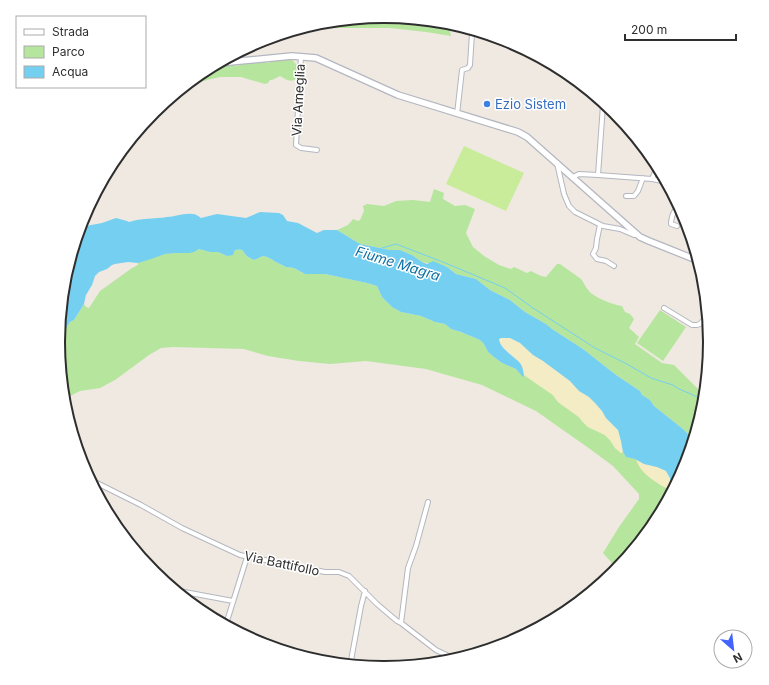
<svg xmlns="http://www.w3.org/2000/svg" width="769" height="685" font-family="Inter,sans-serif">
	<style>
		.green { fill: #b6e59e }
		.sand { fill: #f3ecc5 }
		.pitch { fill: #c9ec9a }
		.water { fill: #75cff0 }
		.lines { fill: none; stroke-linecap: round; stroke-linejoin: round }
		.stream { stroke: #75cff0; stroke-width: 1 }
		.minor-casing { stroke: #b4b7c1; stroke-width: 6 }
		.secondary-casing { stroke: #b4b7c1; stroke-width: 8 }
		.minor { stroke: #fff; stroke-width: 4 }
		.secondary { stroke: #fff; stroke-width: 5.5 }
		.shop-dot { fill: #3f7fe0; stroke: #fff; stroke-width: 1.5 }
		.labels { text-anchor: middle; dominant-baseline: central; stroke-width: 3; stroke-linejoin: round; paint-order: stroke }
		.street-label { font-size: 13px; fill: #2e2e2e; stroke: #fff }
		.shop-label { font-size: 13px; fill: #366cbe; stroke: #fff; text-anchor: start }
		.water-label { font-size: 14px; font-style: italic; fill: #0d6fa3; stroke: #fff }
		.rim { fill: none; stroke: #2e2e2e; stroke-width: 2 }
	</style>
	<rect width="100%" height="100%" fill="#efe9e1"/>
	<!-- green -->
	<path class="green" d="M 385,16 L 448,22 L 451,36 L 426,32 L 390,28 L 321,28 L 311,27 L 302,32 L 299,29 L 321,22 Z
		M 277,59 L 291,59 L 298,66 L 301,67 L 300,80 L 296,79 C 291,83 285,79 280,76 L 272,80 L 270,80 L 268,83 L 265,84 L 241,77 L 220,77 L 207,80 L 191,85 L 185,86 L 203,71 L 215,65 L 233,63 L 236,66 L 251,62 L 265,60 L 267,63 L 269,63 L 271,60 Z
		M 434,189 L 444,193 L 443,199 L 455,206 L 465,205 L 475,209 L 466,233 L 473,247 L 484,256 L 499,265 L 511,269 L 514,267 L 527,273 L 531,271 L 541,276 L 546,277 L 557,264 L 560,264 C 567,269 574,274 581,279 C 584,283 585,286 588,290 C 593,297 613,305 622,306 L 625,312 L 630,314 L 634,319 L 629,328 L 639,337 L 635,344 L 662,363 L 674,365 L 706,397 L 705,406 L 694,440 L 683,429 L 654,406 L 650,400 L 642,395 L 640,391 L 616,375 L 583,349 L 552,329 L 546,324 L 525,312 L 510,300 L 490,290 L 476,279 L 456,274 L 447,267 L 422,262 L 412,255 L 400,250 L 390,250 L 360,244 L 337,230 L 348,225 L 353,219 L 358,221 L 360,220 L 364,211 L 363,206 L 367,204 L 384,206 L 396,201 L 413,200 L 430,202 Z
		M 199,249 L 210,252 L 218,252 L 227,256 L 233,254 L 235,250 C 245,248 242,252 248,257 C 250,258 252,259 254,260 L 263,256 L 267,257 L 273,260 L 274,261 L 286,267 L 294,268 L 305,274 L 325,274 L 367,283 L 377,286 L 382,297 L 392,307 L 401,312 L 421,316 L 435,322 L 445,324 L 451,329 L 461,332 L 480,340 L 484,344 L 488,352 L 494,357 L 502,363 L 516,369 L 523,376 L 524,375 L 553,395 L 558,402 L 579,417 L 582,421 L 588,427 L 605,435 L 610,440 L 615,448 L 621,453 L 623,452 L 626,457 L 636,459 C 642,475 657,483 672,491 L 673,492 L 656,524 L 618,570 L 603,553 L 619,527 L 639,499 L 639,494 L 613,466 L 590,449 L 536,411 L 482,385 L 426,369 L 366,361 L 330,364 L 299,361 L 268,356 L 244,349 L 173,347 L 161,348 L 149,355 L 115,380 L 100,388 L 80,391 L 64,399 L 58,340 L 70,322 L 74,320 L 84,304 L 86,307 L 89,308 L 100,291 L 132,268 L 138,265 L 138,263 C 147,260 156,256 165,254 C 177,251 188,255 199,249 Z
		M 660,310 L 686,327 L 663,361 L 637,343 Z"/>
	<!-- sand -->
	<path class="sand" d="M 505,337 L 510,338 L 520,343 L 533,355 L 543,361 L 570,381 L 579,391 L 589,397 L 596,403 L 602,411 L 606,418 L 618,430 L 621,441 L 623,452 L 621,453 L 615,448 L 610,440 L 605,435 L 588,427 L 582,421 L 579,417 L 558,402 L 553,395 L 524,375 L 522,367 L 520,363 L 499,342 L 499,339 L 501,338 Z
		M 636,459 L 644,464 L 657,467 L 667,471 L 670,478 L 672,491 C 657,483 641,475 636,459 Z"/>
	<!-- pitch -->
	<path class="pitch" d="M 464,146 L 524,173 L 506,211 L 446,184 Z"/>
	<!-- water -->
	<path class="water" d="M 260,212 L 279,213 L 283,215 L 287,221 L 298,223 L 317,233 L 324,230 L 337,230 L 360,244 L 390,250 L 400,250 L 412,255 L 422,262 L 427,264 L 433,261 L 447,267 L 456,274 L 476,279 L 490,290 L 510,300 L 525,312 L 546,324 L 552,329 L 583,349 L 616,375 L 640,391 L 642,395 L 650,400 L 654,406 L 683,429 L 694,440 L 686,468 L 673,492 L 672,491 L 670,478 L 666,471 L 657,467 L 644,464 L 635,459 L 626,457 L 623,452 L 621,441 L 618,430 L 606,418 L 602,411 L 595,403 L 589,397 L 579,391 L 570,381 L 543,361 L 533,355 L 520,343 L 510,338 L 501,338 L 499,339 C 500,349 514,356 520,363 C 523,367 523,371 524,375 L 523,377 L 516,369 L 502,363 L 494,357 L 488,352 L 484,344 L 480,340 L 461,332 L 451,329 L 445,324 L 435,322 L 421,316 L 401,312 L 392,307 L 382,297 L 377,286 L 367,283 L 325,274 L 305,274 L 294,268 L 286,267 L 274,261 L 273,260 L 267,257 L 263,256 L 254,260 C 252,259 250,258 248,257 C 242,252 245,248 235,250 L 233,255 L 227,256 L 218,252 L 210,252 L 199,249 L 194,252 L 189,253 L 175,253 L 165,254 L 151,259 L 138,263 L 128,262 L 115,264 L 112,265 L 107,269 L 99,272 L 95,276 L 92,285 L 86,295 L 84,304 L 74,320 L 70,322 L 58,340 L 64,279 L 80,227 L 102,223 L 116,218 L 127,221 L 129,222 C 141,218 154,219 167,217 C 175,217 183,213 192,214 C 196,214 198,216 201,218 L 217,214 L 246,218 Z"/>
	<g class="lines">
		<!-- stream -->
		<path class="stream" d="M 382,248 L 396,244 L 443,262 L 505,288 L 533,308 L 595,348 L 625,363 L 651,378 L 673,385 L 679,389 L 691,394 L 705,401"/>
		<defs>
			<path id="minor" d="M 301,56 L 296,145 L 301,148 L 317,150
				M 457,114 L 462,70 L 468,68 L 470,65 L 472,33 L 487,34
				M 557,163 L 564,194 L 569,206 L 575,212 L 603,226 L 620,229 L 634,235 L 637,235
				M 598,175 L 603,105 L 604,103
				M 573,177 L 579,174 L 598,175 L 652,179 L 667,182
				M 652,179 L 658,165
				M 626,196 L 634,196 L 638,191 L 643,178
				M 600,225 L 597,239 L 596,248 L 593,254 L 597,259 L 606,261 L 614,266
				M 677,226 L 671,224 L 671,222 C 672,216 673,209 681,207
				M 664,308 L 692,325 L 697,325 L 700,324 L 708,314
				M 89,479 L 141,505 L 182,528 L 240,555 L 325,572 L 339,572 L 349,576 L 377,604 L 397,621 L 401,623 L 436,650 L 457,660
				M 174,590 L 233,601
				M 401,623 L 408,568 L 416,546 L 428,502
				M 227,627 L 227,621 L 247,557
				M 350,666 L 361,606 L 365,591"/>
			<path id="secondary" d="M 219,63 L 292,56 L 316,58 L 398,95 L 518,132 L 527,137 L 640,237 L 649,241 L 699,261"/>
		</defs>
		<!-- minor casing -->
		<use href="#minor" class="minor-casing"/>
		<!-- secondary casing -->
		<use href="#secondary" class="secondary-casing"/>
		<!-- minor -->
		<use href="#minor" class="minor"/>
		<!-- secondary -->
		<use href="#secondary" class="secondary"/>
	</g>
	<!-- markers -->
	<circle class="shop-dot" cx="487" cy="104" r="4"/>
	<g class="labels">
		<!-- street labels -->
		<g class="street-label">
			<text transform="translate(298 100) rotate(-87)">Via Ameglia</text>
			<text transform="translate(282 563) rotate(12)">Via Battifollo</text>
		</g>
		<!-- shop labels -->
		<g class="shop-label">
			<text x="495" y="104">Ezio Sistem</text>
		</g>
		<!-- water labels -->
		<g class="water-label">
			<text transform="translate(398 263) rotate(17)">Fiume Magra</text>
		</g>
	</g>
	<!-- crop -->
	<path d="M0 0H769V685H0ZM65 342a319 319 0 1 1 638 0a319 319 0 1 1-638 0Z" fill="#fff" fill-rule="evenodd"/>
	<path class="rim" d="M65 342a319 319 0 1 1 638 0a319 319 0 1 1-638 0Z"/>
	<!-- legend -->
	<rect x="16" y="16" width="130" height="72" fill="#ffffff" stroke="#ababab"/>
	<rect x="24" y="29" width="20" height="6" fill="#ffffff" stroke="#ababab"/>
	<text x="52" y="36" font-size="12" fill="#2e2e2e">Strada</text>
	<rect x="24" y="46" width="20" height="12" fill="#b6e59e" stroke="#ababab"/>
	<text x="52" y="56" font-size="12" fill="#2e2e2e">Parco</text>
	<rect x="24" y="66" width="20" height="12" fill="#75cff0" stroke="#ababab"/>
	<text x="52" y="76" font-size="12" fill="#2e2e2e">Acqua</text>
	<!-- north arrow -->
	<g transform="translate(733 649) rotate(152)"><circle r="19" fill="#ffffff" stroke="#ababab"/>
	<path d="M0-3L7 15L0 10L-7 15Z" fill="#4264fb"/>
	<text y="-6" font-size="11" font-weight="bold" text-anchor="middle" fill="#2e2e2e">N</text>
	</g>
	<!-- scale -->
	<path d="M625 34v6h111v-6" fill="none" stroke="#2e2e2e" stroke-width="2"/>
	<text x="631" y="34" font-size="12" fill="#2e2e2e" stroke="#ffffff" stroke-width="3" paint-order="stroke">200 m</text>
</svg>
